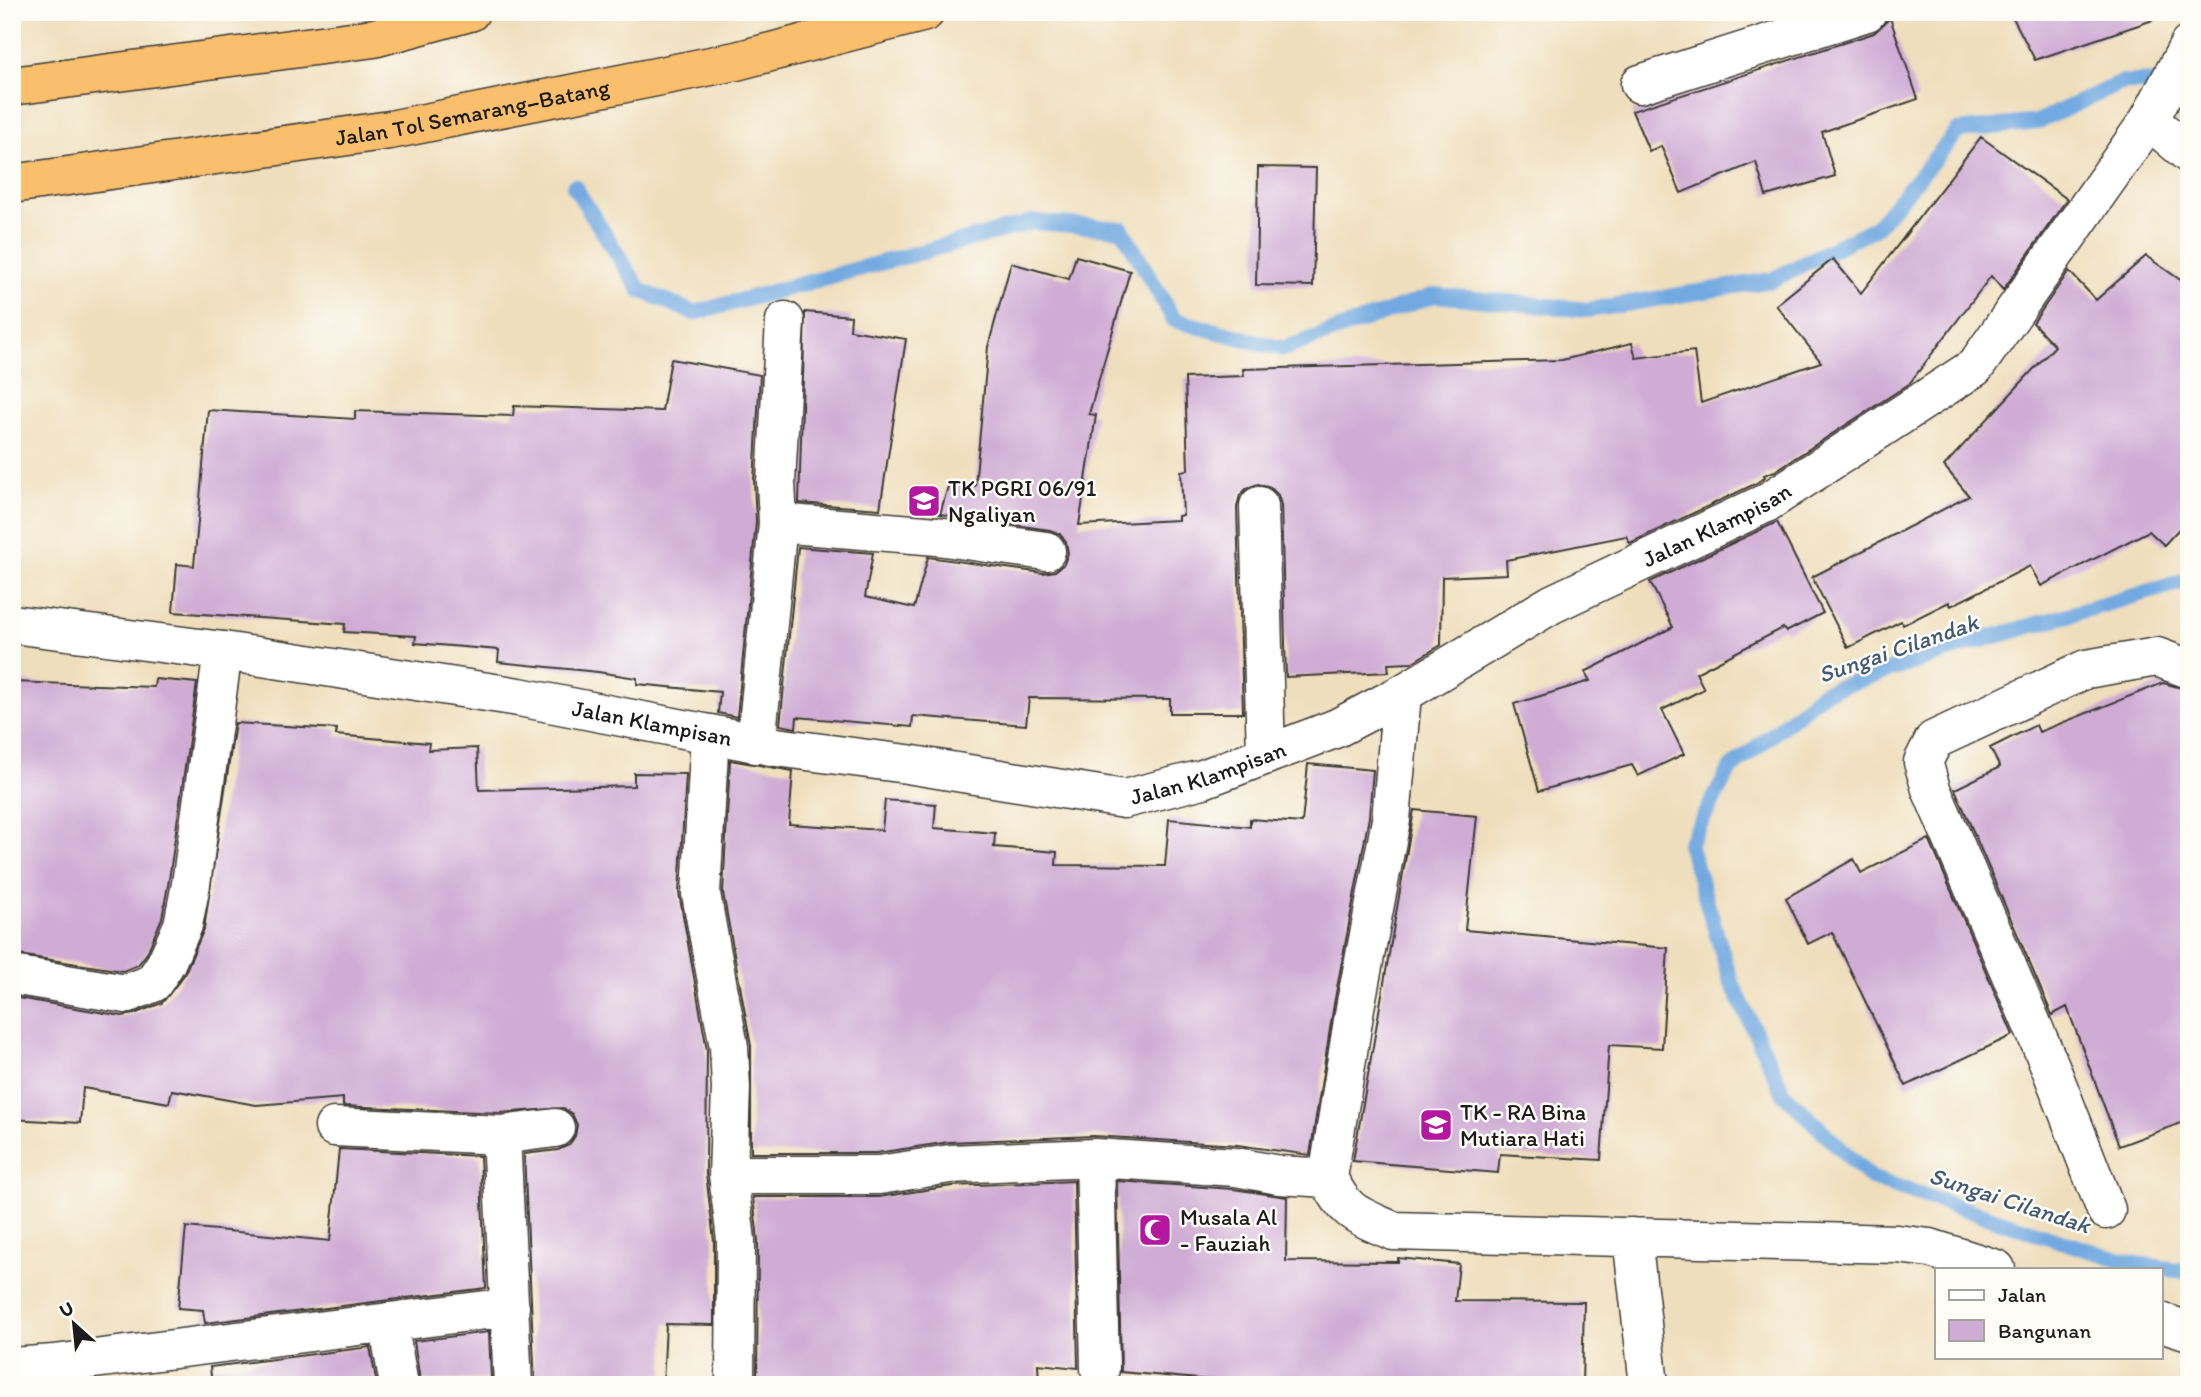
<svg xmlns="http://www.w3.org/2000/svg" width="2201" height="1397" font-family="Itim,sans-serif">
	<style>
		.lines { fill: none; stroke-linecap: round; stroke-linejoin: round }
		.stream { stroke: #71a9e0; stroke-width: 16 }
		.building { fill: #cfacd4 }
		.minor-casing { stroke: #3c3934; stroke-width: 41 }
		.tertiary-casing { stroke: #3c3934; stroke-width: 41 }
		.motorway-casing { stroke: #3c3934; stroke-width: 41 }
		.minor { stroke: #fff; stroke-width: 38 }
		.tertiary { stroke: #fff; stroke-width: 38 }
		.motorway { stroke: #f9bf6c; stroke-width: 38 }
		.labels { text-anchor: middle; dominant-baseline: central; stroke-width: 5; stroke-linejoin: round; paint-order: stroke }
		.street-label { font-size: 23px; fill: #1c1c1c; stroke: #fdfcf7 }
		.poi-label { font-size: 23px; fill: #1c1c1c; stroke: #fdfcf7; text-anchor: start }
		.water-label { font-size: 24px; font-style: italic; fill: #425b74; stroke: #fdfcf7 }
	</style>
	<rect width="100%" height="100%" fill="#fdfcf7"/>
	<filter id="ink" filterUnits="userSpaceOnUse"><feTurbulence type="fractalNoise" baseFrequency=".0143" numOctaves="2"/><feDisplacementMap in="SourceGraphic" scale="14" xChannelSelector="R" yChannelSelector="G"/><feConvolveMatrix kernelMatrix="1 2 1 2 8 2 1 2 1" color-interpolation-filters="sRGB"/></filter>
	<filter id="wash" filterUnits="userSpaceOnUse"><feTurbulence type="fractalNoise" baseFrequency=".00686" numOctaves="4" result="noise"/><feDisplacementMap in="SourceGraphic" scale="28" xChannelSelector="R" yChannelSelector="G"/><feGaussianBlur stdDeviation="1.57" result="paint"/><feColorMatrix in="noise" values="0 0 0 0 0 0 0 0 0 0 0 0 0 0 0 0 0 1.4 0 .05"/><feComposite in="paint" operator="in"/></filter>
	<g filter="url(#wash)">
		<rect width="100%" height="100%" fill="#efdebc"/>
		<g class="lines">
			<!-- stream -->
			<path class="stream" d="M 574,186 L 640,290 L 694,313 L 1033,222 L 1122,229 L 1174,320 L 1283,349 L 1435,295 L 1588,310 L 1772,280 L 1876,227 L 1958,131 L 2037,122 L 2123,82 L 2168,83
				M 2189,580 L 1975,642 L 1824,692 L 1730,769 L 1689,844 L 1731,981 L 1784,1094 L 1871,1178 L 2124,1262 L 2189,1272"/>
		</g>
		<g id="blocks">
			<!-- building -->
			<path class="building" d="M 2010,12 L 2152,12 L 2153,20 L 2035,60 Z
				M 1890,18 L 1918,99 L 1822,132 L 1835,176 L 1766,196 L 1756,162 L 1681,193 L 1661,146 L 1649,151 L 1632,111 L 1874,33 Z
				M 1981,137 L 2067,199 L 2003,290 L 1991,276 L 1909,384 L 1775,471 L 1764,475 L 1765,477 L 1755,484 L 1630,543 L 1626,536 L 1506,560 L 1507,574 L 1442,577 L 1441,645 L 1411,663 L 1388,664 L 1389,672 L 1286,677 L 1281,505 L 1278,495 L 1270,487 L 1258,484 L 1247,488 L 1240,495 L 1237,507 L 1243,713 L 1170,713 L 1170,699 L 1029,698 L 1026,725 L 913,716 L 912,727 L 797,717 L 796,728 L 780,725 L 798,547 L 873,553 L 865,597 L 914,608 L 928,557 L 1043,573 L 1055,571 L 1064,564 L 1068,553 L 1066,542 L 1060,534 L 1050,530 L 940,514 L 949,483 L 975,486 L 988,347 L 1011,263 L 1069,279 L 1076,256 L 1130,271 L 1089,414 L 1096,415 L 1079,525 L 1178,520 L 1178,516 L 1183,515 L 1181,471 L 1188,470 L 1185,378 L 1244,376 L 1243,369 L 1562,360 L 1632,343 L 1636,358 L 1694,351 L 1701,403 L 1821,362 L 1776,305 L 1833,259 L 1861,293 Z
				M 1258,167 L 1316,168 L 1313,286 L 1256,285 Z
				M 2146,256 L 2189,286 L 2189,518 L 2164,545 L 2149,531 L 2041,586 L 2030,566 L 1951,606 L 1949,602 L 1903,625 L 1901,621 L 1848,648 L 1812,577 L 1969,496 L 1944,466 L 2055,346 L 2033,323 L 2069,271 L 2096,300 Z
				M 805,312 L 851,316 L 850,330 L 906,339 L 880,509 L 799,503 Z
				M 671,359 L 760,375 L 754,481 L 756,522 L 737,717 L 718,713 L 720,692 L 637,684 L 637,678 L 598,672 L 498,662 L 499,650 L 415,643 L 416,636 L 344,632 L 345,624 L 173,612 L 177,564 L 194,566 L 208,410 L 355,419 L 355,411 L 513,416 L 514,406 L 662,411 Z
				M 1777,522 L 1823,613 L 1786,632 L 1783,628 L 1696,673 L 1704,689 L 1662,710 L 1684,754 L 1638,776 L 1632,765 L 1539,791 L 1514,704 L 1590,681 L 1585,672 L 1673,627 L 1650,582 Z
				M 155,679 L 197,683 L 169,880 L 162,918 L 147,953 L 138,965 L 123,971 L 12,954 L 12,682 L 154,687 Z
				M 2163,683 L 2189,690 L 2189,1120 L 2119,1146 L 2067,1007 L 2052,1015 L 1955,789 L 2000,767 L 1990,748 L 2036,725 L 2039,732 Z
				M 235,723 L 337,729 L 336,735 L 429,743 L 428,750 L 477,748 L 479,790 L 634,786 L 634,773 L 686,774 L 679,893 L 707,1050 L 706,1174 L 714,1241 L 714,1325 L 666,1324 L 663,1385 L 535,1385 L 524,1154 L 558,1150 L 569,1145 L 575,1136 L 577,1125 L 572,1114 L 563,1108 L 500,1113 L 343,1106 L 343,1098 L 256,1105 L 172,1090 L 169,1103 L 83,1088 L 80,1123 L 12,1119 L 12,997 L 122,1016 L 134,1014 L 162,1003 L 184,975 L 204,929 Z
				M 730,760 L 793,771 L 789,824 L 882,830 L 885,800 L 936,804 L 934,828 L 995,833 L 994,847 L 1057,852 L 1056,865 L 1165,866 L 1169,819 L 1250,827 L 1250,819 L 1302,823 L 1308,764 L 1373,770 L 1369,817 L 1334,1004 L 1310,1155 L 1237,1145 L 1094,1136 L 949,1142 L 877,1153 L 751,1153 L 751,1046 L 723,893 Z
				M 1414,810 L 1477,816 L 1465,930 L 1668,948 L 1662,1048 L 1609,1045 L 1601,1160 L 1500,1154 L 1498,1173 L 1353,1161 Z
				M 1929,839 L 2013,1035 L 1906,1086 L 1832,932 L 1808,944 L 1786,898 L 1854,859 L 1861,873 Z
				M 339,1149 L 480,1156 L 486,1288 L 205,1323 L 203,1310 L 178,1308 L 186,1227 L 330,1241 Z
				M 1074,1181 L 1078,1368 L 1038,1364 L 1039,1385 L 757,1385 L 758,1240 L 753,1197 L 879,1197 L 952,1186 Z
				M 1117,1181 L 1233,1189 L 1287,1197 L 1286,1261 L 1398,1262 L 1398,1258 L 1459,1264 L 1455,1301 L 1584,1302 L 1582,1385 L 1231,1385 L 1231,1382 L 1121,1372 Z
				M 489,1332 L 491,1379 L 420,1381 L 414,1341 Z
				M 370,1347 L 377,1385 L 212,1385 L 210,1367 Z"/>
		</g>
	</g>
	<g filter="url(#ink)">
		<use href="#blocks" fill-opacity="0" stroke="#3c3934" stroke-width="2"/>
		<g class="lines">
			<defs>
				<path id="minor" d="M 1640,84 L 1867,12
					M 2149,120 L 2189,154
					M 1259,506 L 1266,755
					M 778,523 L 937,536 L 1046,551
					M 1402,694 L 1391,820 L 1355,1008 L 1328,1178 C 1346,1214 1357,1215 1393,1231 L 1897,1244 L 1930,1248 L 1996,1269
					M 710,734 L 701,894 L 729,1047 L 731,1088 L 728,1175 L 736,1240 L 735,1385
					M 756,744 L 778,523 L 776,482 L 785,321
					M 12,975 L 126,994 L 153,983 L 166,963 L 183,925 L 191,884 L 223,651
					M 334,1127 L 501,1135 L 555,1128
					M 501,1135 L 513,1385
					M 1095,1158 L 1100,1369
					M 728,1175 L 879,1175 L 950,1164 L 1095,1158 L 1236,1167 L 1279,1175 L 1328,1178
					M 2106,1210 L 2050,1066 L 1931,789 L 1923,762 L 1934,740 L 2086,669 L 2157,657 L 2189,669
					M 1632,1237 L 1649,1385
					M 388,1322 L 399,1385
					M 2161,1322 L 2189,1331
					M 12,1367 L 54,1364 L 510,1307"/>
				<g id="tertiary">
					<path id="s1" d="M 12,624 L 223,651 L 519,697 L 776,747 L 907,764 L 1124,799 L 1203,779 L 1337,728 L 1402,694 L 1552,604 L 1766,503 L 1975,367 L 2149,120 L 2189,45"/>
				</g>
				<g id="motorway">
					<path d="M 12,86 L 374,38 L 470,12"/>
					<path id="s2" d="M 12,184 L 390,130 L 736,61 L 925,12"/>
				</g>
			</defs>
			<!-- minor casing -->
			<use href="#minor" class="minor-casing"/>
			<!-- tertiary casing -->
			<use href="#tertiary" class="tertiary-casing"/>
			<!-- motorway casing -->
			<use href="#motorway" class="motorway-casing"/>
			<!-- minor -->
			<use href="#minor" class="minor"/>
			<!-- tertiary -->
			<use href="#tertiary" class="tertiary"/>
			<!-- motorway -->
			<use href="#motorway" class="motorway"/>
		</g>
	</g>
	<!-- icons -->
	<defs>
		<symbol id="school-square" viewBox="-11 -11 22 22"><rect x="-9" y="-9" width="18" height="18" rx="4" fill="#b5179e" stroke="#fdfcf7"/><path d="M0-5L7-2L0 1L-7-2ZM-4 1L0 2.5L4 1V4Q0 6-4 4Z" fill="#fff"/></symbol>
		<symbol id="mosque-square" viewBox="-11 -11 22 22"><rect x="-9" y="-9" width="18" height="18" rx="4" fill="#b5179e" stroke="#fdfcf7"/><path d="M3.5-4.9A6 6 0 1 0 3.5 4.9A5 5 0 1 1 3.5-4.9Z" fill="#fff"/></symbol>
	</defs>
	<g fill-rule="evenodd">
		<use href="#school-square" x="905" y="482" width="38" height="38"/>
		<use href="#school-square" x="1417" y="1106" width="38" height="38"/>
		<use href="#mosque-square" x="1136" y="1211" width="38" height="38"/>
	</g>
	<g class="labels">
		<!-- street labels -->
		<g class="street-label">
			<text stroke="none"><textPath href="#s2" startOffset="466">Jalan Tol Semarang–Batang</textPath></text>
			<text stroke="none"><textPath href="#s1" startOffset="1782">Jalan Klampisan</textPath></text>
			<text stroke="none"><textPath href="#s1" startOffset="648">Jalan Klampisan</textPath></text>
			<text stroke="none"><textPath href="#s1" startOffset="1214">Jalan Klampisan</textPath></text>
		</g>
		<!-- poi labels -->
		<g class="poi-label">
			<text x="948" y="488">TK PGRI 06/91<tspan x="948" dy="26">Ngaliyan</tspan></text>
			<text x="1460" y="1112">TK - RA Bina<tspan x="1460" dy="26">Mutiara Hati</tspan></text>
			<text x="1180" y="1217">Musala Al<tspan x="1180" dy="26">- Fauziah</tspan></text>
		</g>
		<!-- water labels -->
		<g class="water-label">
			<text transform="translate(1898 648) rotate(-19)">Sungai Cilandak</text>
			<text transform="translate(2010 1200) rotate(18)">Sungai Cilandak</text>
		</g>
	</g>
	<!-- margin -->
	<rect width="2201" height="1397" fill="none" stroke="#fdfcf7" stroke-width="42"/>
	<!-- legend -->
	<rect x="1935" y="1268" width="228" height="91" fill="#fdfcf7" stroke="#a3a29f" stroke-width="2"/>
	<rect x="1949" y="1290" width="35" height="10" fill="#ffffff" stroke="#a3a29f" stroke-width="2"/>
	<text x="1998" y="1302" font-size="21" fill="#1c1c1c">Jalan</text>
	<rect x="1949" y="1320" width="35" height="21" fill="#cfacd4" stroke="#a3a29f" stroke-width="2"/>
	<text x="1998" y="1338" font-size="21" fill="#1c1c1c">Bangunan</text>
	<!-- north arrow -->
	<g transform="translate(74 1324) rotate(333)" stroke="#fdfcf7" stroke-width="5" paint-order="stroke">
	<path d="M0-5L12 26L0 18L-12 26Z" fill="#1c1c1c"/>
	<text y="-10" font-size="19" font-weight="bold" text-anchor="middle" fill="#1c1c1c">U</text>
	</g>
</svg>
